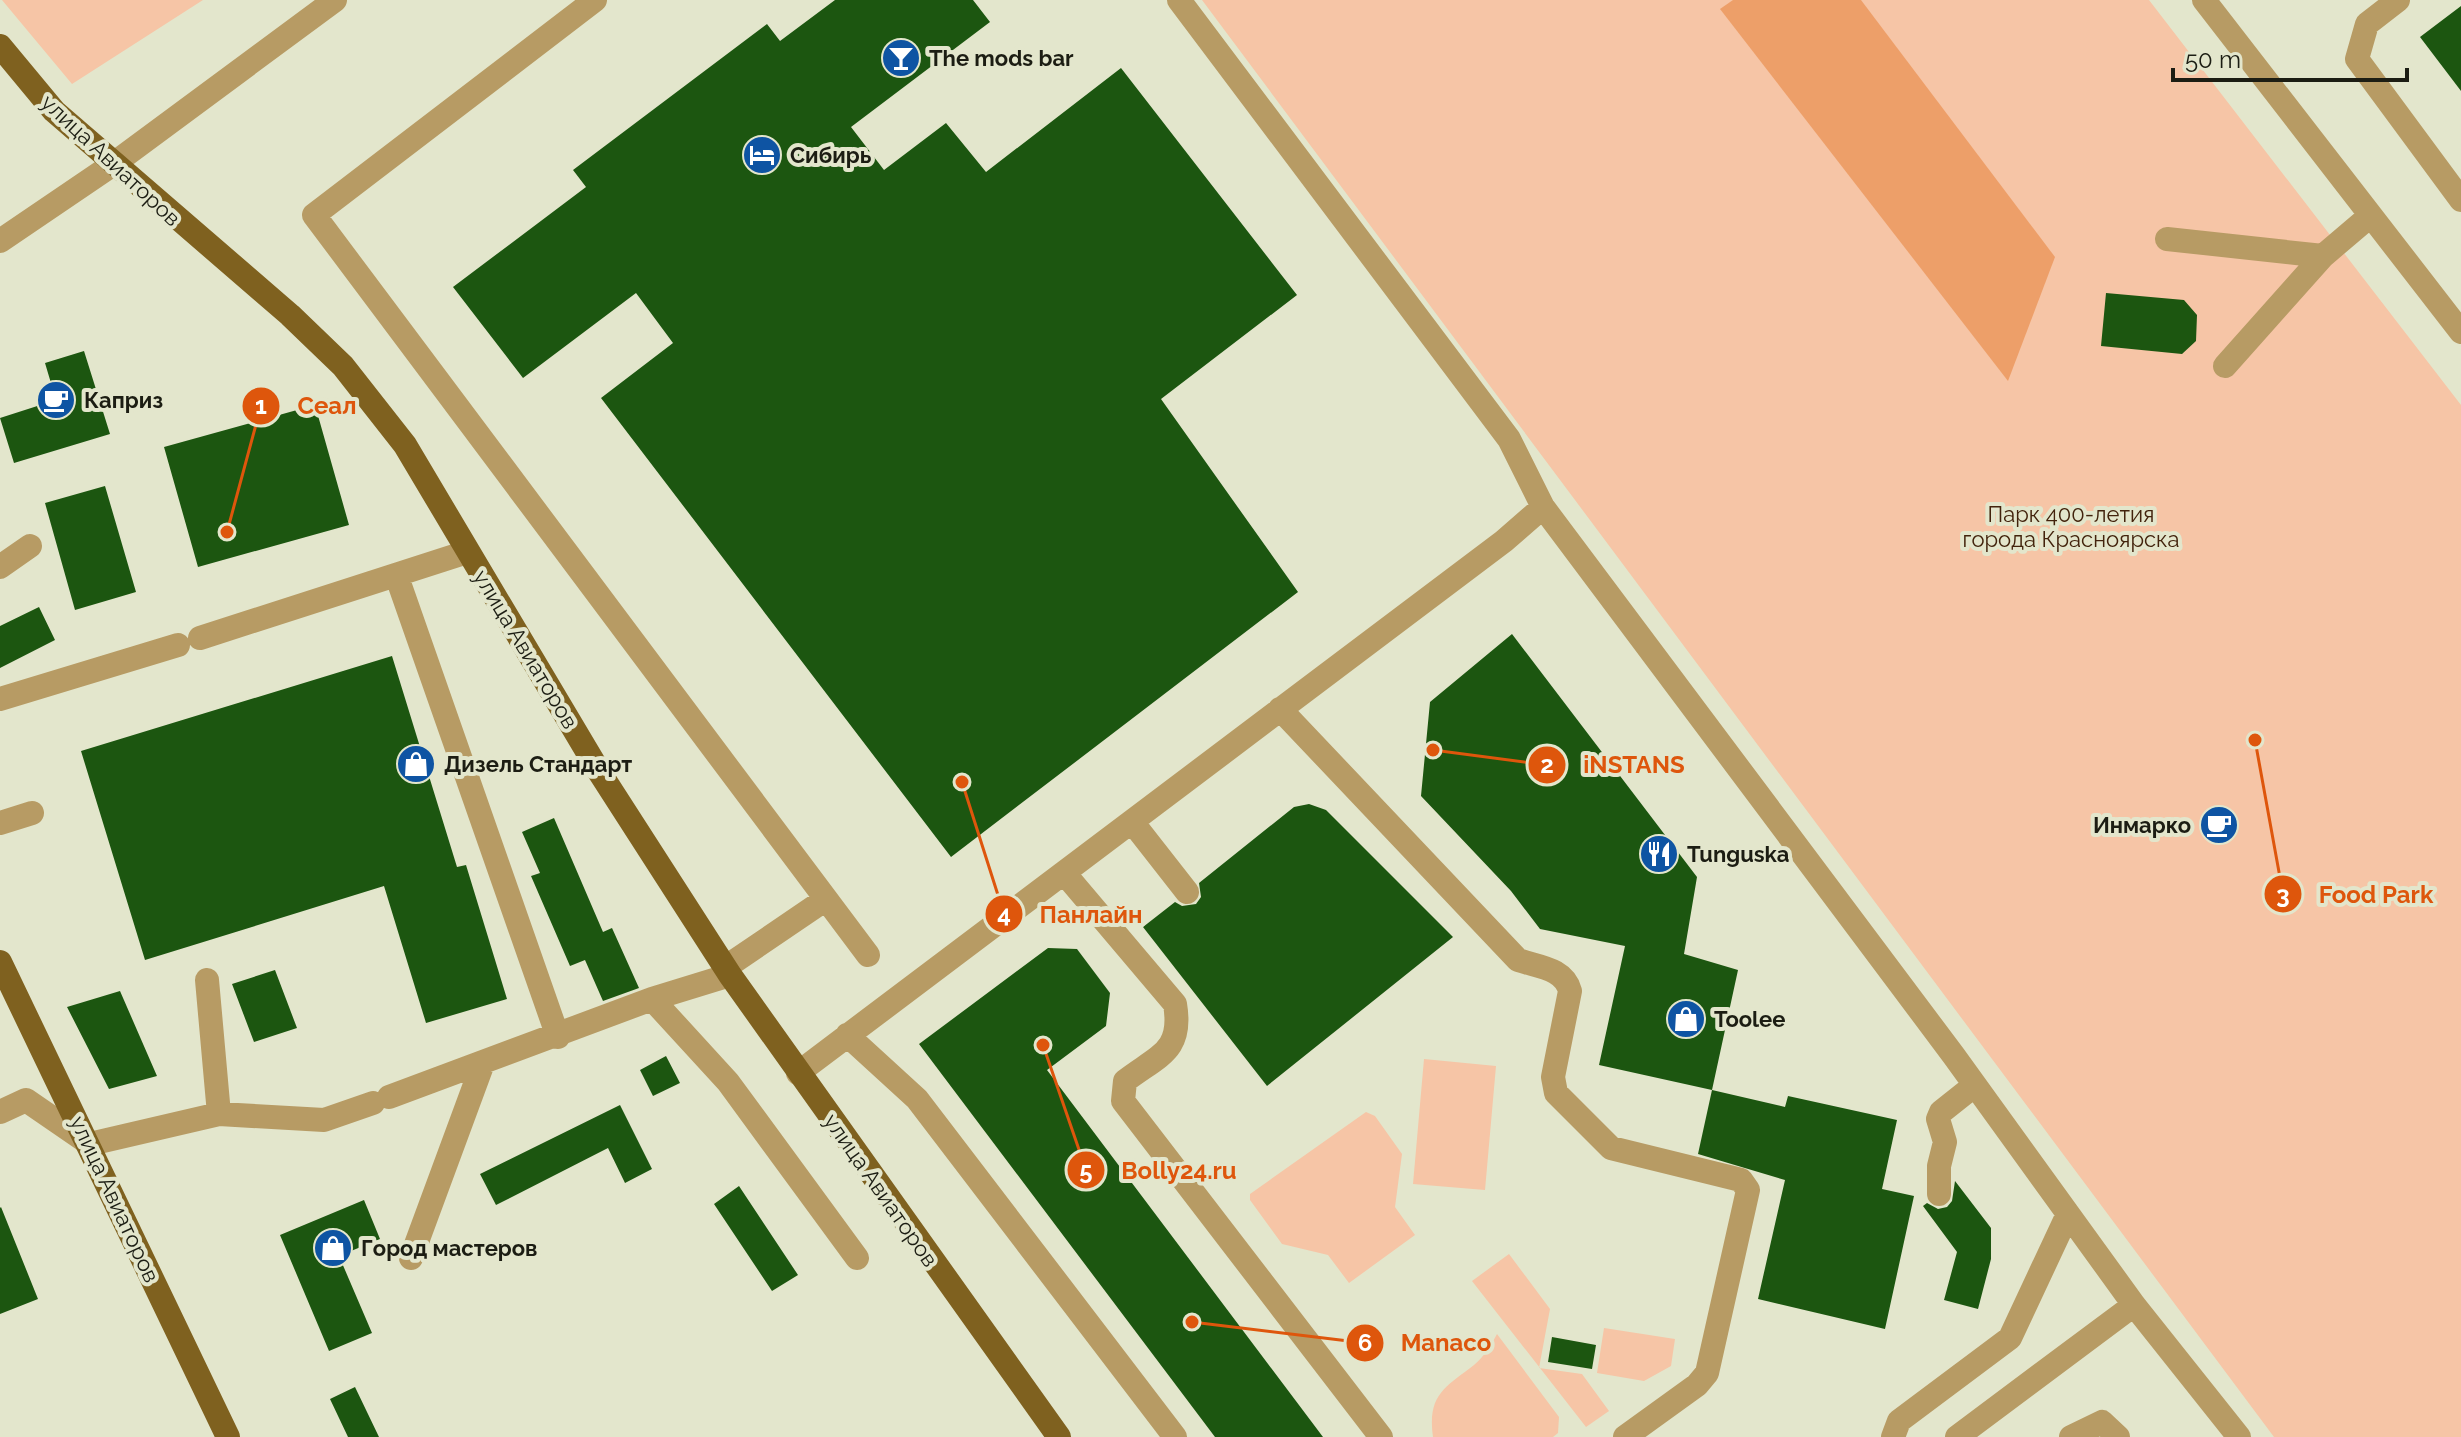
<svg xmlns="http://www.w3.org/2000/svg" width="2461" height="1437" font-family="Raleway,sans-serif">
	<style>
		.green { fill: #f6c5a6 }
		.forest { fill: #ed9f69 }
		.building { fill: #1c5610 }
		.lines { fill: none; stroke-linecap: round; stroke-linejoin: round }
		.minor { stroke: #b79b64; stroke-width: 24 }
		.major { stroke: #7f611f; stroke-width: 24 }
		.labels { text-anchor: middle; dominant-baseline: central; stroke-width: 8; stroke-linejoin: round; paint-order: stroke }
		.poi-label { font-size: 22px; font-weight: bold; fill: #1c1d13; stroke: #e3e6cc; text-anchor: start }
		.street-label { font-size: 22px; fill: #1c1d13; stroke: #e3e6cc }
		.park-label { font-size: 22px; fill: #42230c; stroke: #e3e6cc }
		.leader { fill: none; stroke: #de560c; stroke-width: 3 }
		.callout-dot { fill: #de560c; stroke: #e3e6cc; stroke-width: 3 }
		.mark-label { font-size: 24px; text-anchor: middle; font-weight: bold; fill: #fff }
		.callout-label { font-size: 24px; text-anchor: middle; font-weight: bold; fill: #de560c; stroke: #e3e6cc; stroke-width: 8; stroke-linejoin: round; paint-order: stroke }
	</style>
	<rect width="100%" height="100%" fill="#e3e6cc"/>
	<!-- green -->
	<path class="green" d="M 2,0 L 203,0 L 72,84 Z
		M 1202,0 L 2149,0 L 2461,405 L 2461,1437 L 2274,1437 Z
		M 1424,1059 L 1496,1066 L 1485,1190 L 1413,1184 Z
		M 1366,1112 L 1375,1116 L 1402,1154 L 1395,1207 L 1415,1235 L 1349,1283 L 1328,1255 L 1282,1244 L 1250,1200 L 1250,1194 Z
		M 1509,1254 L 1550,1309 L 1539,1368 L 1582,1374 L 1609,1411 L 1586,1427 L 1472,1281 Z
		M 1604,1328 L 1675,1339 L 1671,1366 L 1644,1381 L 1597,1373 Z
		M 1497,1334 L 1559,1417 L 1558,1433 L 1553,1437 L 1433,1437 C 1427,1394 1446,1387 1474,1365 C 1484,1357 1491,1345 1497,1334 Z"/>
	<!-- forest -->
	<path class="forest" d="M 1733,0 L 1861,0 L 2055,257 L 2008,381 L 1720,9 Z"/>
	<!-- building -->
	<path class="building" d="M 835,0 L 973,0 L 990,22 L 851,127 L 884,170 L 946,123 L 986,172 L 1121,68 L 1297,295 L 1161,399 L 1298,592 L 951,857 L 601,398 L 673,343 L 636,293 L 523,378 L 453,287 L 586,187 L 573,170 L 767,24 L 780,41 Z
		M 2461,6 L 2461,91 L 2420,37 Z
		M 2106,293 L 2184,300 L 2197,315 L 2196,341 L 2182,354 L 2101,346 Z
		M 84,351 L 110,434 L 14,463 L 0,418 L 56,400 L 45,363 Z
		M 315,405 L 349,525 L 198,567 L 164,447 Z
		M 105,486 L 136,592 L 75,610 L 45,503 Z
		M 39,607 L 55,640 L 0,668 L 0,626 Z
		M 1512,634 L 1697,877 L 1684,954 L 1738,970 L 1712,1090 L 1599,1065 L 1625,946 L 1540,929 L 1511,891 L 1421,796 L 1430,702 Z
		M 392,656 L 457,867 L 466,865 L 507,999 L 426,1023 L 384,886 L 145,960 L 81,751 Z
		M 1309,804 L 1326,810 L 1453,937 L 1267,1086 L 1143,927 L 1175,902 L 1182,906 L 1196,904 L 1201,897 L 1199,883 L 1294,807 Z
		M 554,818 L 603,932 L 612,928 L 639,988 L 603,1001 L 585,960 L 570,966 L 531,876 L 540,873 L 522,832 Z
		M 1048,948 L 1077,949 L 1110,993 L 1106,1026 L 1047,1070 L 1323,1437 L 1215,1437 L 919,1044 Z
		M 275,970 L 297,1028 L 254,1042 L 232,984 Z
		M 120,991 L 157,1076 L 109,1089 L 67,1007 Z
		M 666,1056 L 680,1083 L 653,1096 L 640,1070 Z
		M 1712,1090 L 1785,1107 L 1788,1096 L 1897,1120 L 1882,1189 L 1914,1196 L 1885,1329 L 1758,1299 L 1785,1180 L 1698,1154 Z
		M 620,1105 L 652,1169 L 625,1183 L 608,1148 L 496,1205 L 480,1174 Z
		M 1955,1181 L 1991,1228 L 1991,1259 L 1978,1309 L 1944,1300 L 1957,1252 L 1923,1206 L 1927,1203 L 1938,1209 L 1947,1207 L 1952,1201 Z
		M 739,1186 L 798,1275 L 772,1291 L 714,1204 Z
		M 364,1200 L 380,1239 L 339,1256 L 372,1333 L 329,1351 L 280,1235 Z
		M 1,1207 L 38,1299 L 0,1314 L 0,1208 Z
		M 1552,1337 L 1596,1345 L 1592,1369 L 1548,1362 Z
		M 355,1387 L 379,1437 L 348,1437 L 330,1399 Z"/>
	<g class="lines">
		<!-- minor -->
		<path class="minor" d="M 595,0 L 314,215 L 868,955
			M 2204,0 L 2461,332
			M 2398,0 L 2367,24 L 2357,59 L 2461,200
			M 2167,239 L 2323,256
			M 0,241 L 112,165 L 335,0
			M 2225,366 L 2323,256 L 2370,216
			M 1543,507 L 1954,1056 L 2134,1305 L 2239,1437
			M 0,567 L 30,546
			M 397,577 L 558,1037
			M 200,638 L 467,552
			M 0,699 L 178,645
			M 1280,709 L 1518,960 C 1538,967 1564,968 1570,991 L 1553,1077 L 1556,1093 L 1611,1148 L 1741,1180 L 1748,1190 L 1707,1373 L 1697,1385 L 1625,1437
			M 0,823 L 32,813
			M 1133,823 L 1187,892
			M 1065,874 L 1175,1004 C 1183,1051 1159,1055 1125,1081 L 1123,1101 L 1381,1437
			M 726,967 L 826,899
			M 207,980 L 219,1114
			M 652,999 L 728,1082 L 857,1258
			M 847,1035 L 917,1099 L 1175,1437
			M 798,1073 L 1504,541 L 1543,507 L 1509,439 L 1179,0
			M 389,1097 L 652,999 L 730,975
			M 0,1112 L 26,1100 L 90,1144 L 219,1114 L 324,1120 L 373,1103
			M 1939,1194 L 1939,1166 L 1945,1142 L 1938,1119 L 1941,1112 L 1975,1085
			M 411,1258 L 483,1063
			M 1893,1437 L 1899,1421 L 2010,1338 L 2068,1214
			M 1957,1437 L 2134,1305
			M 2071,1437 L 2102,1422 L 2118,1437"/>
		<!-- major -->
		<path class="major" d="M 0,46 L 54,111 L 290,315 L 343,366 L 405,445 L 600,773 L 730,975 L 1059,1437
			M 0,962 L 228,1437"/>
	</g>
	<!-- icons -->
	<defs>
		<symbol id="bar-disc" viewBox="-11 -11 22 22"><circle r="9.5" fill="#0e54a3" stroke="#e3e6cc"/><path d="M-6-5H6L.8 .8V4.5H3.5V6h-7V4.5H-.8V.8Z" fill="#fff"/></symbol>
		<symbol id="hotel-disc" viewBox="-11 -11 22 22"><circle r="9.5" fill="#0e54a3" stroke="#e3e6cc"/><path d="M-6-4.5h1.5V1H6V5H4.5V3h-9V5H-6ZM-4 0a1.8 1.8 0 1 1 3.6 0ZM.5 0V-2.5h3Q6-2.5 6 0Z" fill="#fff"/></symbol>
		<symbol id="cafe-disc" viewBox="-11 -11 22 22"><circle r="9.5" fill="#0e54a3" stroke="#e3e6cc"/><path d="M-5.5-4.5H6V0H3Q3 3.5 0 3.5H-2.5Q-5.5 3.5-5.5 0ZM3-3.2v2h1.7v-2ZM-6 4.5H4V6H-6Z" fill="#fff"/></symbol>
		<symbol id="shop-disc" viewBox="-11 -11 22 22"><circle r="9.5" fill="#0e54a3" stroke="#e3e6cc"/><path d="M-5-2.5h2.3a2.7 3.5 0 0 1 5.4 0H5L5.5 6h-11ZM-1.5-2.5h3a1.5 2.3 0 0 0-3 0Z" fill="#fff"/></symbol>
		<symbol id="restaurant-disc" viewBox="-11 -11 22 22"><circle r="9.5" fill="#0e54a3" stroke="#e3e6cc"/><path d="M-5-6h1v4h1v-4h1v4h1v-4h1v5L-1.5 .5V6h-2V.5L-5-1ZM5-6V6H3V1.5H1.5Q1.5-4 5-6Z" fill="#fff"/></symbol>
	</defs>
	<g fill-rule="evenodd">
		<use href="#bar-disc" x="879" y="36" width="44" height="44"/>
		<use href="#hotel-disc" x="740" y="133" width="44" height="44"/>
		<use href="#cafe-disc" x="34" y="378" width="44" height="44"/>
		<use href="#shop-disc" x="394" y="742" width="44" height="44"/>
		<use href="#cafe-disc" x="2197" y="803" width="44" height="44"/>
		<use href="#restaurant-disc" x="1637" y="832" width="44" height="44"/>
		<use href="#shop-disc" x="1664" y="997" width="44" height="44"/>
		<use href="#shop-disc" x="311" y="1226" width="44" height="44"/>
	</g>
	<g class="labels">
		<!-- poi labels -->
		<g class="poi-label">
			<text x="929" y="58">The mods bar</text>
			<text x="790" y="155">Сибирь</text>
			<text x="84" y="400">Каприз</text>
			<text x="444" y="764">Дизель Стандарт</text>
			<text x="2191" y="825" text-anchor="end">Инмарко</text>
			<text x="1687" y="854">Tunguska</text>
			<text x="1714" y="1019">Toolee</text>
			<text x="361" y="1248">Город мастеров</text>
		</g>
		<!-- street labels -->
		<g class="street-label">
			<text transform="translate(111 160) rotate(43)">улица Авиаторов</text>
			<text transform="translate(526 649) rotate(59)">улица Авиаторов</text>
			<text transform="translate(881 1190) rotate(55)">улица Авиаторов</text>
			<text transform="translate(115 1199) rotate(65)">улица Авиаторов</text>
		</g>
		<!-- park labels -->
		<g class="park-label">
			<text x="2071" y="514">Парк 400-летия<tspan x="2071" dy="25">города Красноярска</tspan></text>
		</g>
	</g>
	<!-- callouts -->
	<path class="leader" d="M227 532L261 406M1433 750L1547 765M2255 740L2283 894M962 782L1004 914M1043 1045L1086 1170M1192 1322L1365 1343"/>
	<g class="callout-dot">
		<circle cx="227" cy="532" r="8"/>
		<circle cx="1433" cy="750" r="8"/>
		<circle cx="2255" cy="740" r="8"/>
		<circle cx="962" cy="782" r="8"/>
		<circle cx="1043" cy="1045" r="8"/>
		<circle cx="1192" cy="1322" r="8"/>
		<circle cx="261" cy="406" r="20"/>
		<circle cx="1547" cy="765" r="20"/>
		<circle cx="2283" cy="894" r="20"/>
		<circle cx="1004" cy="914" r="20"/>
		<circle cx="1086" cy="1170" r="20"/>
		<circle cx="1365" cy="1343" r="20"/>
	</g>
	<g class="mark-label">
		<text x="261" y="414">1</text>
		<text x="1547" y="773">2</text>
		<text x="2283" y="903">3</text>
		<text x="1004" y="923">4</text>
		<text x="1086" y="1179">5</text>
		<text x="1365" y="1351">6</text>
	</g>
	<g class="callout-label">
		<text x="327" y="414">Сеал</text>
		<text x="1634" y="773">iNSTANS</text>
		<text x="2376" y="903">Food Park</text>
		<text x="1091" y="923">Панлайн</text>
		<text x="1179" y="1179">Bolly24.ru</text>
		<text x="1446" y="1351">Manaco</text>
	</g>
	<!-- scale -->
	<path d="M2173 68v12h234v-12" fill="none" stroke="#1c1d13" stroke-width="4"/>
	<text x="2185" y="68" font-size="24" fill="#1c1d13" stroke="#e3e6cc" stroke-width="6" paint-order="stroke">50 m</text>
</svg>
